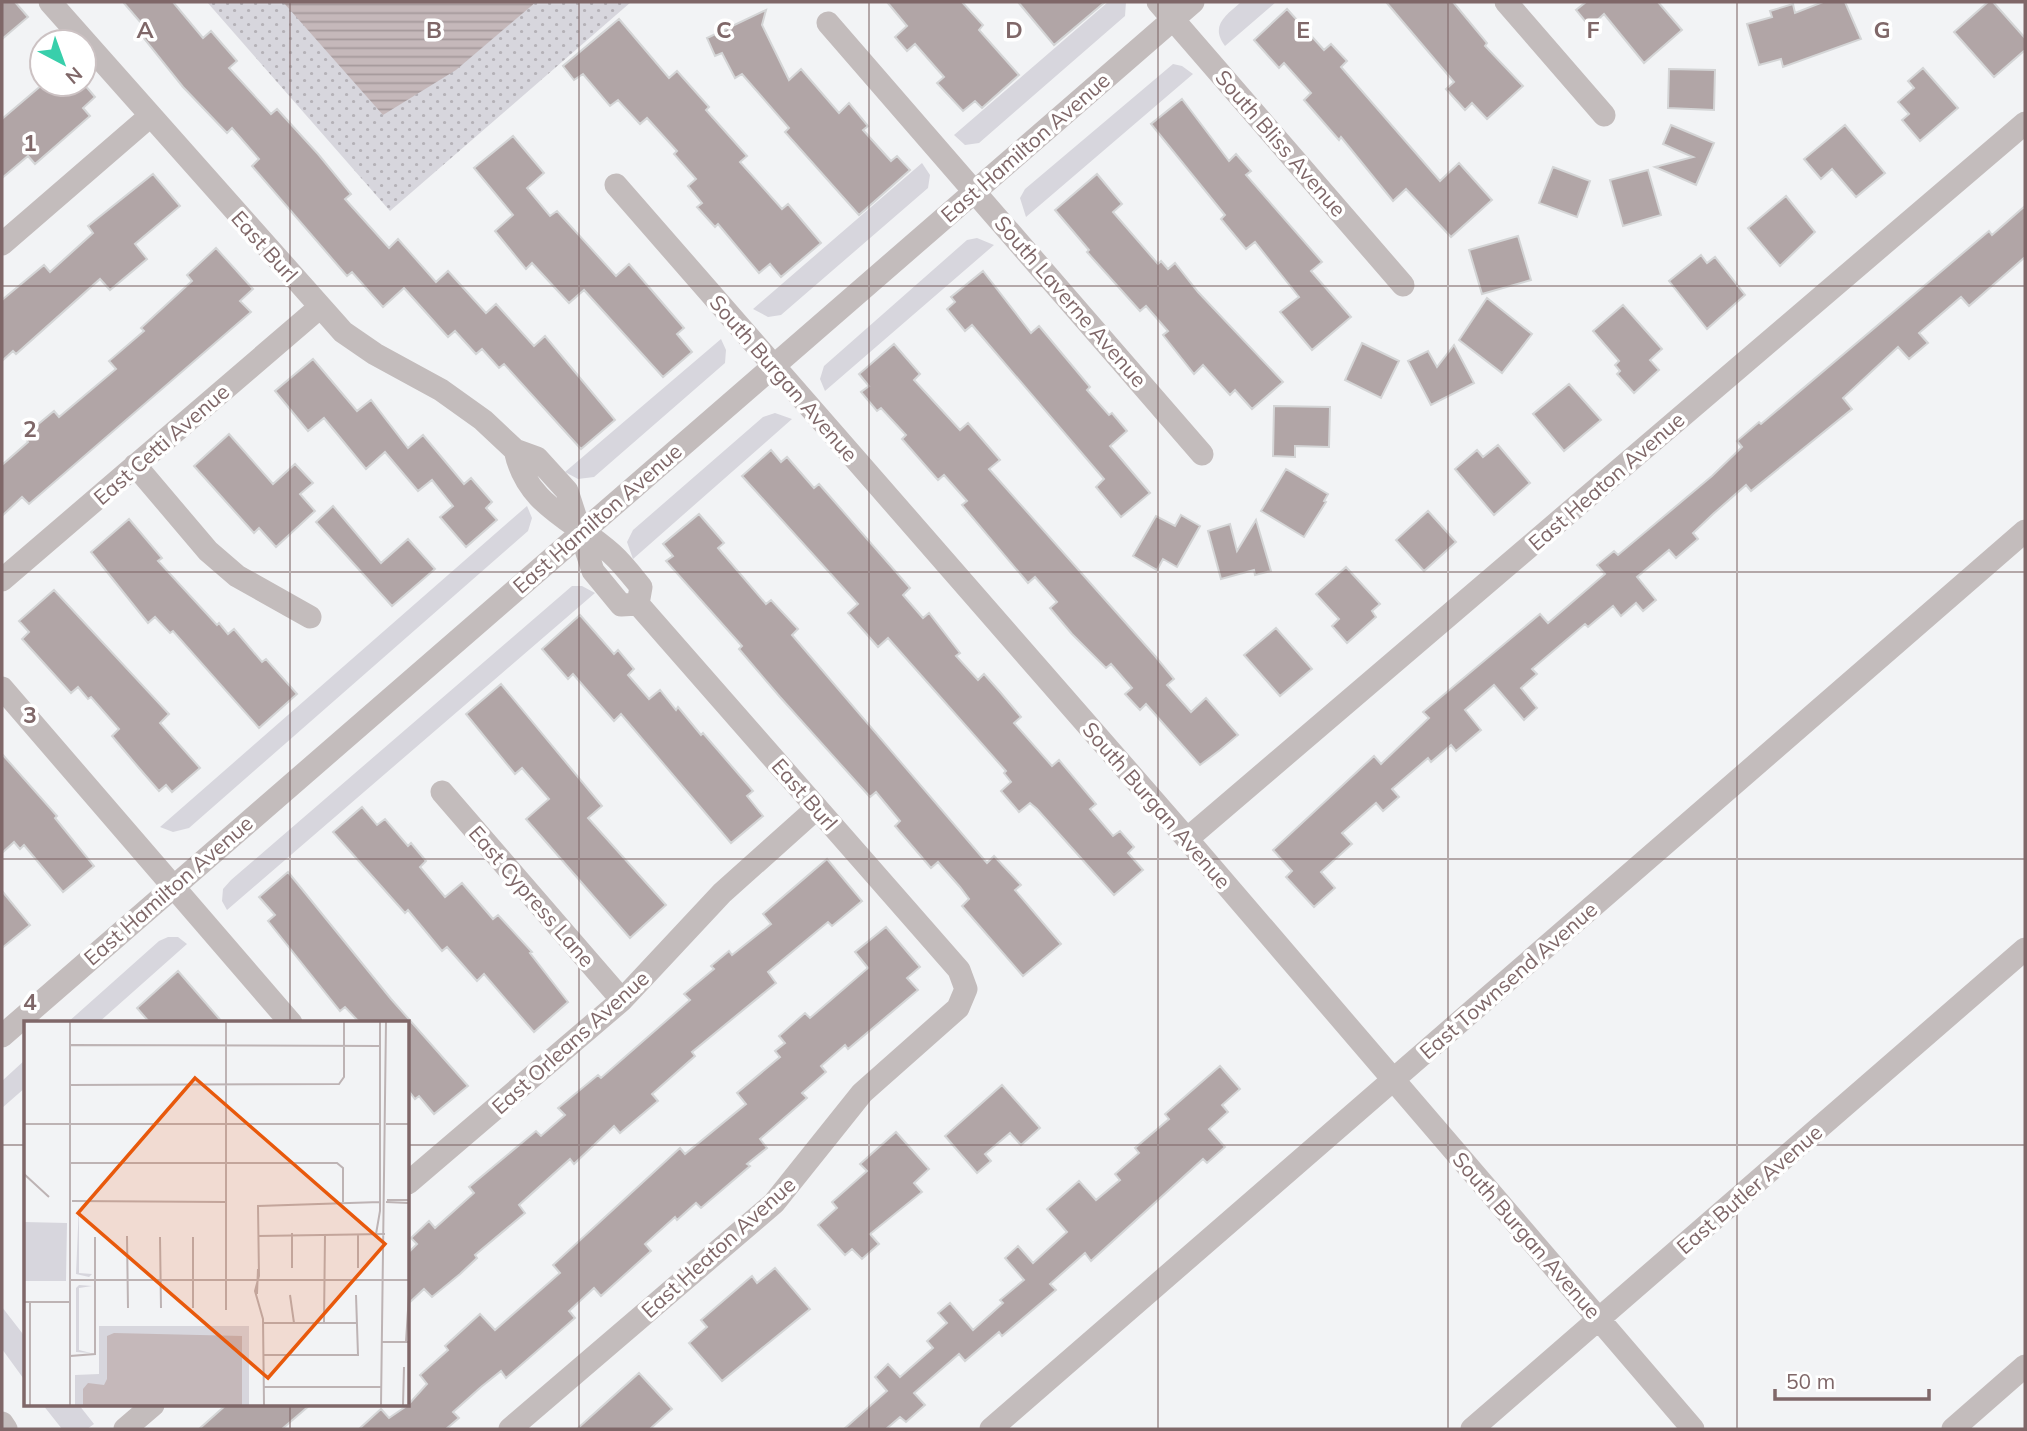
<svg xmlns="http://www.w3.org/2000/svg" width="2027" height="1431" font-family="Mulish,sans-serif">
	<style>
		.grass { fill: url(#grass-dots) }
		.park { fill: #d7d6dd }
		.water { fill: url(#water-rules) }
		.building { fill: #b1a5a6; stroke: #d4d5d6; stroke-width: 2 }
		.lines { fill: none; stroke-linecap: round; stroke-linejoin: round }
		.minor { stroke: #c3bcbc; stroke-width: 23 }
		.grid { fill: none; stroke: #7f6768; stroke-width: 2; stroke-opacity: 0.55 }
		.labels { text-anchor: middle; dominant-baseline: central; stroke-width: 7; stroke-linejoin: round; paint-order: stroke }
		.street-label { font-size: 21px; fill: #7f6768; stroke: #fff }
		.inset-road { fill: none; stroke: #bdb3b4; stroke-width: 2 }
		.view { fill: #e8590c; fill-opacity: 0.15; stroke: #e8590c; stroke-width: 3.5 }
		.inset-edge { fill: none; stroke: #7f6768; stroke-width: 3.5 }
		.grid-label { font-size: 23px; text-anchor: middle; font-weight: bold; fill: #7f6768; stroke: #fff; stroke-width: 7; stroke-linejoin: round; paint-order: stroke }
	</style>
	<defs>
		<pattern id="grass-dots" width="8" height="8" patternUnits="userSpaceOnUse" patternTransform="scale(1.75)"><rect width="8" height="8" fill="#d7d6dd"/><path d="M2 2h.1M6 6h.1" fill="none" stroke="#b4b1b7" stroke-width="1.8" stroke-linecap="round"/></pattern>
		<pattern id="water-rules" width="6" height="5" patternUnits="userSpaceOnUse" patternTransform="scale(1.75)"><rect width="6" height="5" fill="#c5b8ba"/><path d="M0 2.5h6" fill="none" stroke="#a5999b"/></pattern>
	</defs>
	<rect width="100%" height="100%" fill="#f2f3f5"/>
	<!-- grass -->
	<path class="grass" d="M 207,2 L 631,2 L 390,211 Z"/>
	<!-- park -->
	<path class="park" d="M 1108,2 L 1126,2 L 1125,16 L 979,143 L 965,145 L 954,135 Z
		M 1241,2 L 1276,2 L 1225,46 C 1210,26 1225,16 1241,2 Z
		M 1173,64 L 1182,66 L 1193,74 L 1026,217 L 1020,198 L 1025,189 Z
		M 922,163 L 930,175 L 928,188 L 781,315 L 768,317 L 753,309 Z
		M 977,238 L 994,245 L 825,391 L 820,379 L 824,366 L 967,240 Z
		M 721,339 L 726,350 L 725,363 L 594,477 L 578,479 L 565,472 Z
		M 775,413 L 792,419 L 633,559 L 627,542 L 633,530 L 763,417 Z
		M 527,506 L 532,518 L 528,531 L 189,828 L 173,832 L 160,827 Z
		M 572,586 L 582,586 L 595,593 L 227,910 L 222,901 L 223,889 L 231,880 Z
		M 168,937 L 178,937 L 187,944 L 98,1023 L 67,1023 L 159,941 Z
		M 26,1059 L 26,1087 L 2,1108 L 2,1081 Z
		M 2,1307 L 26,1338 L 26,1382 L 2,1349 Z
		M 43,1405 L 79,1405 L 94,1424 L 87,1429 L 62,1429 Z"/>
	<!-- water -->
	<path class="water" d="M 283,2 L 536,2 L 456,70 L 383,115 Z"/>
	<!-- building -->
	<path class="building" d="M 2,2 L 15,2 L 28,17 L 2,39 Z
		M 123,2 L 173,2 L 203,38 L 211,31 L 237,61 L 229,68 L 271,114 L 277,109 L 318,154 L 351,194 L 345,199 L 389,248 L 398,239 L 436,282 L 448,271 L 486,313 L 496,304 L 534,346 L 545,336 L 615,420 L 581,449 L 504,364 L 499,368 L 482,349 L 476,354 L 455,331 L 448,337 L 404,288 L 383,307 L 352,272 L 347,276 L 252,166 L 259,159 L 232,128 L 227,133 L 183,87 L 142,36 L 148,31 Z
		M 887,2 L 962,2 L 983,25 L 979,30 L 1019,75 L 982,108 L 975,101 L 963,111 L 937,83 L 944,77 L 915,44 L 907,51 L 895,37 L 907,26 Z
		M 1018,2 L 1105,2 L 1054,45 Z
		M 1386,2 L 1453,2 L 1487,43 L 1485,46 L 1523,86 L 1487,119 L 1472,103 L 1465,110 L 1446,89 L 1454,82 Z
		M 1586,2 L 1658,2 L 1682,30 L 1644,63 L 1604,14 L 1590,27 L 1576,10 Z
		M 1823,2 L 1845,2 L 1861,39 L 1783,67 L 1781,59 L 1759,65 L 1747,24 L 1772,17 L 1770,11 L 1793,4 L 1795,13 Z
		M 1988,2 L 1993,2 L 2025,38 L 2025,50 L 1994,77 L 1954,32 Z
		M 1287,9 L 1324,50 L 1331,44 L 1347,61 L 1341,67 L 1440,181 L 1459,163 L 1492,200 L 1451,237 L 1406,189 L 1393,201 L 1341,137 L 1339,140 L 1304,100 L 1311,93 L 1284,63 L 1279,68 L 1254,40 Z
		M 766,10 L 762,25 L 789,80 L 801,69 L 839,113 L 849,103 L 868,126 L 863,130 L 891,161 L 897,156 L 910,170 L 859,215 L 785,132 L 789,128 L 742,74 L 735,78 L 722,53 L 715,56 L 707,38 Z
		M 619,19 L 669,78 L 677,71 L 709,107 L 706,110 L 747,156 L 740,162 L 782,209 L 788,204 L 821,243 L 781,277 L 770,264 L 759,273 L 718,224 L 715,227 L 697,207 L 702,203 L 688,186 L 696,179 L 674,154 L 677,151 L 647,118 L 640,124 L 618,100 L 610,106 L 583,74 L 574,80 L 563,66 Z
		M 1923,68 L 1958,108 L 1920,141 L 1902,120 L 1909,114 L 1898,102 L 1914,88 L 1908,81 Z
		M 1669,69 L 1715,70 L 1714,110 L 1668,108 Z
		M 43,84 L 84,84 L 95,97 L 83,108 L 90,116 L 35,164 L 28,156 L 2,178 L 2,119 Z
		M 1182,99 L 1229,161 L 1236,154 L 1251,171 L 1246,175 L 1322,262 L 1311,271 L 1351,317 L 1312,350 L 1280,312 L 1299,297 L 1255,242 L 1246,249 L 1221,219 L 1225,215 L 1151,124 Z
		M 1671,125 L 1714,143 L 1696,185 L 1655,167 L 1693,157 L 1663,144 Z
		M 1845,125 L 1885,173 L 1856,197 L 1832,169 L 1821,179 L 1804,159 Z
		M 513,136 L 544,173 L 527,188 L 550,216 L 557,211 L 616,276 L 629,264 L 684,328 L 677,334 L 692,352 L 663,377 L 584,290 L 569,303 L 532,263 L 526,269 L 495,231 L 513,215 L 474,168 Z
		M 1553,167 L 1590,181 L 1577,217 L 1539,203 Z
		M 1648,170 L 1661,215 L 1623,226 L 1610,180 Z
		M 153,174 L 180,206 L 135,244 L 147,259 L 110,290 L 100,279 L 16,354 L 13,351 L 2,361 L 2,300 L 44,265 L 50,272 L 93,233 L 88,226 Z
		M 1097,174 L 1122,204 L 1113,212 L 1158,264 L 1161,261 L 1168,269 L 1175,263 L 1198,292 L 1283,382 L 1252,409 L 1235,390 L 1230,395 L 1203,365 L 1194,374 L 1163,335 L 1168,331 L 1146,306 L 1140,311 L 1087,252 L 1089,250 L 1055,210 Z
		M 1786,196 L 1815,232 L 1780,266 L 1748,228 Z
		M 2025,206 L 2025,257 L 1969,306 L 1961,297 L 1919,333 L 1928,343 L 1909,359 L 1898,347 L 1843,398 L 1852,409 L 1751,491 L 1746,485 L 1713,514 L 1693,533 L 1698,539 L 1676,558 L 1669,550 L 1637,577 L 1656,600 L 1643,611 L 1636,603 L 1621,616 L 1613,606 L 1588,627 L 1585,624 L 1532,669 L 1537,674 L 1521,688 L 1537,708 L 1524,720 L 1494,685 L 1465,710 L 1481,730 L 1456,751 L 1451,745 L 1431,762 L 1428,758 L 1392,789 L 1399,797 L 1383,811 L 1376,803 L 1342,833 L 1352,844 L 1321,872 L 1335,888 L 1314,907 L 1286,877 L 1292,871 L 1273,850 L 1374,756 L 1381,764 L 1429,718 L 1423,712 L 1540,614 L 1548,623 L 1605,574 L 1597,565 L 1614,551 L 1618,555 L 1712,476 L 1742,447 L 1737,441 L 1759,422 L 1761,424 L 1989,231 L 1992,235 Z
		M 1518,236 L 1531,280 L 1482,294 L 1469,250 Z
		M 216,248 L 253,289 L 240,301 L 251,312 L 29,504 L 22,497 L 2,516 L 2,465 L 28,442 L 24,436 L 54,411 L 59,417 L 116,369 L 109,361 L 144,331 L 141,328 L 192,281 L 187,275 Z
		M 1701,255 L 1707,263 L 1715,257 L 1745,295 L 1707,329 L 1669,281 Z
		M 983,271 L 1031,333 L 1039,326 L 1090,387 L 1087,390 L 1109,415 L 1112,413 L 1127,431 L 1110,446 L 1150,493 L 1121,517 L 1096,487 L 1104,479 L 972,325 L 965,331 L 947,309 L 955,302 L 951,297 Z
		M 1487,298 L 1532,334 L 1502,373 L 1459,340 Z
		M 1623,305 L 1662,349 L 1650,360 L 1659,370 L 1634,393 L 1617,374 L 1620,371 L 1615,365 L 1619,361 L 1593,331 Z
		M 1362,343 L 1399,361 L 1381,398 L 1345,380 Z
		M 894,344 L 920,374 L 914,380 L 960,430 L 968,423 L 1000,460 L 989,469 L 1155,656 L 1174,679 L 1167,685 L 1191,712 L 1206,698 L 1238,735 L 1220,750 L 1200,765 L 1146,704 L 1140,710 L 1125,694 L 1132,688 L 1111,664 L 1106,668 L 1072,634 L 1050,608 L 1057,602 L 1035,577 L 1028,583 L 962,505 L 967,501 L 944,475 L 938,480 L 902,439 L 906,435 L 881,408 L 877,411 L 861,392 L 869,386 L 859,374 Z
		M 1454,345 L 1474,383 L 1431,405 L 1408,361 L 1428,351 L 1437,367 Z
		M 313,359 L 357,411 L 371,400 L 408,448 L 423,435 L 464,484 L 471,478 L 492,502 L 486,508 L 497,520 L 466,547 L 440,517 L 453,506 L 432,480 L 418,491 L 385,452 L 366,469 L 324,418 L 308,431 L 275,391 Z
		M 1569,384 L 1601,420 L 1564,451 L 1533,414 Z
		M 1274,406 L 1330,407 L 1329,447 L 1295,446 L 1295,457 L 1273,456 Z
		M 229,434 L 273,484 L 295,464 L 313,483 L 300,494 L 315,511 L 276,547 L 259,528 L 254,533 L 194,466 Z
		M 1498,445 L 1530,483 L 1494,515 L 1455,469 L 1477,450 L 1483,457 Z
		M 771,450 L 781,462 L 787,457 L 814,488 L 819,484 L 910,588 L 903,595 L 923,618 L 929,613 L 960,653 L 956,656 L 978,680 L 984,674 L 1000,692 L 1021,717 L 1014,723 L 1052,766 L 1059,760 L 1096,804 L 1090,809 L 1113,836 L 1120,831 L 1134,847 L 1128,853 L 1143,870 L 1114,895 L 1037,809 L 1030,803 L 1019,812 L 1001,791 L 1011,782 L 1004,773 L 1006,771 L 888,638 L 878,647 L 848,613 L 858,604 L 742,476 Z
		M 1286,469 L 1328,494 L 1324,501 L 1326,502 L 1304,537 L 1261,511 Z
		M 333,506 L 381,563 L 408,539 L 435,569 L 392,606 L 316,522 Z
		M 1428,511 L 1456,542 L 1424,571 L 1396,540 Z
		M 699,514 L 724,543 L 718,548 L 766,604 L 771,600 L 798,629 L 792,635 L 987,863 L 994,856 L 1021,885 L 1015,890 L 1061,944 L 1023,976 L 962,906 L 969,899 L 960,887 L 938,862 L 931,868 L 895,826 L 900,821 L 876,792 L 870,797 L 780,697 L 739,649 L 742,646 L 666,561 L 673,556 L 663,544 Z
		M 1181,515 L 1200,526 L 1177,567 L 1163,559 L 1157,570 L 1133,556 L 1156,516 L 1175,526 Z
		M 129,519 L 162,558 L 158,561 L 217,625 L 219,623 L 228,634 L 234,629 L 262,662 L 266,659 L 297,694 L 259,728 L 173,631 L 170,633 L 155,617 L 148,623 L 91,552 Z
		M 1256,520 L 1271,571 L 1255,575 L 1254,570 L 1221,579 L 1208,531 L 1230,524 L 1237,551 Z
		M 1346,567 L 1380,604 L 1372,611 L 1376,617 L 1347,643 L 1332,626 L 1339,619 L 1316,594 Z
		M 54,590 L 169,714 L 160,723 L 200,768 L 172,792 L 166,785 L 159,791 L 139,768 L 112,736 L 119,729 L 91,697 L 88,699 L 78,687 L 71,693 L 22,639 L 29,632 L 19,621 Z
		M 580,615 L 614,654 L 618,650 L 634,669 L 628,675 L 649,699 L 660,690 L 676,710 L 678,707 L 701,735 L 703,733 L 753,791 L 747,796 L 763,816 L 731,843 L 621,714 L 614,721 L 573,674 L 568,679 L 542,649 Z
		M 1276,628 L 1312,669 L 1280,696 L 1244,655 Z
		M 501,684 L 602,806 L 588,818 L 666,905 L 630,938 L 526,819 L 549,799 L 522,768 L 515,774 L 466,714 Z
		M 2,754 L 57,816 L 55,818 L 94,866 L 63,892 L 24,845 L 20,849 L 14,842 L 2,853 Z
		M 362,807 L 377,825 L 385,819 L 408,846 L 411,843 L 426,861 L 420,867 L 445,897 L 462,883 L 493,919 L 498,915 L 532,952 L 530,953 L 568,1002 L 534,1032 L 484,974 L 477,981 L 447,947 L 442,951 L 408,910 L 405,913 L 333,832 Z
		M 827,859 L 862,901 L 832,926 L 828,922 L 768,972 L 776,983 L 692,1052 L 695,1056 L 652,1094 L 658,1101 L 620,1133 L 614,1126 L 574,1164 L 570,1159 L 519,1205 L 525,1213 L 475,1255 L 477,1258 L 460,1274 L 432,1297 L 424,1289 L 408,1304 L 408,1253 L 417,1244 L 411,1238 L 429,1221 L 435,1228 L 474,1193 L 469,1187 L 536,1131 L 541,1136 L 565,1115 L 558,1108 L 598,1075 L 601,1078 L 690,1000 L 684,994 L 714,969 L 711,966 L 729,951 L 732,955 L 771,924 L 763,914 Z
		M 288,872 L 391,999 L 468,1086 L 434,1114 L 419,1096 L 415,1099 L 408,1090 L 408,1023 L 360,1023 L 345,1007 L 340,1011 L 268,921 L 275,915 L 259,897 Z
		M 2,891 L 30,925 L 2,948 Z
		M 886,927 L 920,967 L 907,978 L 918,990 L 848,1049 L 845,1045 L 821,1066 L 826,1072 L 802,1093 L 807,1098 L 760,1139 L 767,1148 L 747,1164 L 750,1166 L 701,1208 L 696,1203 L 677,1220 L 675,1217 L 645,1244 L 651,1251 L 601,1296 L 594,1288 L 569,1311 L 575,1318 L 506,1378 L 501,1371 L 481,1387 L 453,1412 L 459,1418 L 446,1429 L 359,1429 L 381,1409 L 389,1418 L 408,1405 L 427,1384 L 420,1375 L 448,1350 L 445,1346 L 480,1314 L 495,1330 L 560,1273 L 553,1265 L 680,1148 L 685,1154 L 746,1104 L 737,1093 L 780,1057 L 775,1051 L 785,1043 L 779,1036 L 805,1013 L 810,1018 L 868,968 L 855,952 Z
		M 178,971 L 223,1023 L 150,1023 L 137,1008 Z
		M 1220,1066 L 1240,1089 L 1222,1105 L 1228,1112 L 1209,1129 L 1225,1147 L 1207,1163 L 1203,1159 L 1091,1261 L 1085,1253 L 1050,1284 L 1056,1290 L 1002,1336 L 999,1332 L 965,1361 L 959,1354 L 914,1393 L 925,1405 L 906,1422 L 900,1417 L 886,1429 L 844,1429 L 887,1391 L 875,1377 L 888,1364 L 900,1377 L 933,1348 L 927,1341 L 947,1323 L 938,1313 L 950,1303 L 973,1330 L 1003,1303 L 1000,1300 L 1024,1280 L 1005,1258 L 1018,1246 L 1033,1263 L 1067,1232 L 1047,1209 L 1079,1181 L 1096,1200 L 1120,1180 L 1115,1174 L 1139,1153 L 1135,1148 L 1169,1119 L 1165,1114 Z
		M 1002,1085 L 1040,1128 L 1021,1145 L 1010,1133 L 985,1154 L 991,1161 L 977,1173 L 945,1136 Z
		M 896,1132 L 929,1169 L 914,1183 L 922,1192 L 870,1234 L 879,1244 L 862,1259 L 852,1249 L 845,1255 L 818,1225 L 837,1208 L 832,1202 L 867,1171 L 860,1164 Z
		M 775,1268 L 810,1309 L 722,1381 L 689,1343 L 707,1327 L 701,1320 L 752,1276 L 757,1283 Z
		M 639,1373 L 672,1409 L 650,1429 L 577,1429 Z
		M 226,1405 L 310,1405 L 282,1429 L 199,1429 Z"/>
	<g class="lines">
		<!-- minor -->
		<path class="minor" d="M 50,2 L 343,332 L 375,354 L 441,390 L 483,420 L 515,450 L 537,458 L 567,491 L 593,571 L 621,605 L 638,604
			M 1158,2 L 1403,285
			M 1506,2 L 1604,115
			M 828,23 L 1202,454
			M 616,185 L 1187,839 L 1693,1429
			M 2,244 L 149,117
			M 515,450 C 527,507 574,519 612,554 C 623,564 632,576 641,587 L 638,604
			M 135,465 L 208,551 L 237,576 L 310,617
			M 2,580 L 319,308
			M 2,688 L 291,1023
			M 442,792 L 622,1000
			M 1187,839 L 2025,123
			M 2,1036 L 1193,2
			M 408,1183 L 622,1000 L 722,893 L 817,808
			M 2,1423 L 6,1429
			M 125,1429 L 153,1405
			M 510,1429 L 774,1203 L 862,1093 L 958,1008 L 966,989 L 959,970 L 638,604
			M 991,1429 L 2025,531
			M 1472,1429 L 2025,949
			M 1953,1429 L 2025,1366"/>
	</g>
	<!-- grid -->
	<path class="grid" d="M 290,2 L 290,1023M 579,2 L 579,1429M 869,2 L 869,1429M 1158,2 L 1158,1429M 1448,2 L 1448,1429M 1737,2 L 1737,1429M 2,286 L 2025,286M 2,572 L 2025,572M 2,859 L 2025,859M 2,1145 L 26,1145M 408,1145 L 2025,1145M 290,1405 L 290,1429"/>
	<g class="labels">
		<!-- street labels -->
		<g class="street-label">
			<text transform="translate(1281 143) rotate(49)">South Bliss Avenue</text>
			<text transform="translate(1025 147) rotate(-41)">East Hamilton Avenue</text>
			<text transform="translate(265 246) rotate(48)">East Burl</text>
			<text transform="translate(1071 301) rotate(49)">South Laverne Avenue</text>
			<text transform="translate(784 378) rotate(49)">South Burgan Avenue</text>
			<text transform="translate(161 444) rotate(-41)">East Cetti Avenue</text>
			<text transform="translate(1606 481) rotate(-41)">East Heaton Avenue</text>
			<text transform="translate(597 518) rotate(-41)">East Hamilton Avenue</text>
			<text transform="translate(805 794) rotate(49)">East Burl</text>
			<text transform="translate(1157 805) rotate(49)">South Burgan Avenue</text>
			<text transform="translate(168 890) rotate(-41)">East Hamilton Avenue</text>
			<text transform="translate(532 896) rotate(49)">East Cypress Lane</text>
			<text transform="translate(1508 980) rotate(-41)">East Townsend Avenue</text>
			<text transform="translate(570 1042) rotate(-42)">East Orleans Avenue</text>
			<text transform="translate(1749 1189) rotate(-41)">East Butler Avenue</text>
			<text transform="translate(1527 1235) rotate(49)">South Burgan Avenue</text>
			<text transform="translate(718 1247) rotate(-42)">East Heaton Avenue</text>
		</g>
	</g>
	<!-- overview -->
	<g transform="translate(24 1021)">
		<rect width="385" height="385" fill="#f2f3f5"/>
		<path d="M 0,201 L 43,202 L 42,260 L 0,260 ZM 75,305 L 225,305 L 225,384 L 51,384 L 51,354 L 75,353 Z" fill="#d7d6dd"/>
		<path d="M 55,184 L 55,252 L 68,253 L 65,256 L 52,253 ZM 55,264 L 68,265 L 55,267 L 55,329 L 67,332 L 52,331 L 52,267 Z" fill="#d7d6dd"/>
		<path d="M 90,312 L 218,315 L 218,384 L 59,384 L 59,368 L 64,362 L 80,364 L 83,358 L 83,315 Z" fill="#c5b8ba"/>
		<path class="inset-road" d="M 202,1 L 202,289M 47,24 L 356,25M 385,49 L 385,81M 46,64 L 315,63 L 320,56 L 320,1M 0,103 L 356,103M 362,103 L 385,103M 46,142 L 313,142 L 319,147 L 319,181M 0,153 L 25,176M 363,179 L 385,179M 48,180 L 201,181M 362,181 L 385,182M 334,213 L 334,247M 352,213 L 356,190 L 356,1M 103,215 L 104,287M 234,215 L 361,213M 136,216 L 137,287M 268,247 L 268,212M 47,259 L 385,259M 233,273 L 234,248M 266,274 L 270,302M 0,281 L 47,281M 6,281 L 6,384M 169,287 L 169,216M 240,302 L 333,302M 300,302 L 301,213M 357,321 L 385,321M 382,321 L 385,273M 240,334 L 334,334 L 332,274M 46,335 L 71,333 L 71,216M 240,366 L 357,366M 46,384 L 46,1M 240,384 L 239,298 L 231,270 L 235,255 L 234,185 L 356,181M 357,384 L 362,1M 379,384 L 380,346"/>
		<path class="view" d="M 171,57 L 361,223 L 244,357 L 54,192 Z"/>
		<rect width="385" height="385" class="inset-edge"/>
	</g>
	<g class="grid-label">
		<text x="145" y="38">A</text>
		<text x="434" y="38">B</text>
		<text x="724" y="38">C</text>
		<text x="1014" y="38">D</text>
		<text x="1303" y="38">E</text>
		<text x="1593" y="38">F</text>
		<text x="1882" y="38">G</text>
		<text x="30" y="151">1</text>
		<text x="30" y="437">2</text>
		<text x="30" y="723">3</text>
		<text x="30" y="1010">4</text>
	</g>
	<!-- border -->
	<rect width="2027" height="1431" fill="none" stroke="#7f6768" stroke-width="7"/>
	<!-- north arrow -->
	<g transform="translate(63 63) rotate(139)"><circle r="33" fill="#ffffff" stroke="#ccc2c3" stroke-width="2"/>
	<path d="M0-5L12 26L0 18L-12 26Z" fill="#38cfab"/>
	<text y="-10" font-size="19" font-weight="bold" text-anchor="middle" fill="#7f6768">N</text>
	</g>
	<!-- scale -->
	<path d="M1775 1389v10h154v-10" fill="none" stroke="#7f6768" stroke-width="3.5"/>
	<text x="1786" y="1389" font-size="21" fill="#7f6768" stroke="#ffffff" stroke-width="5" paint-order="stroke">50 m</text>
</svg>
